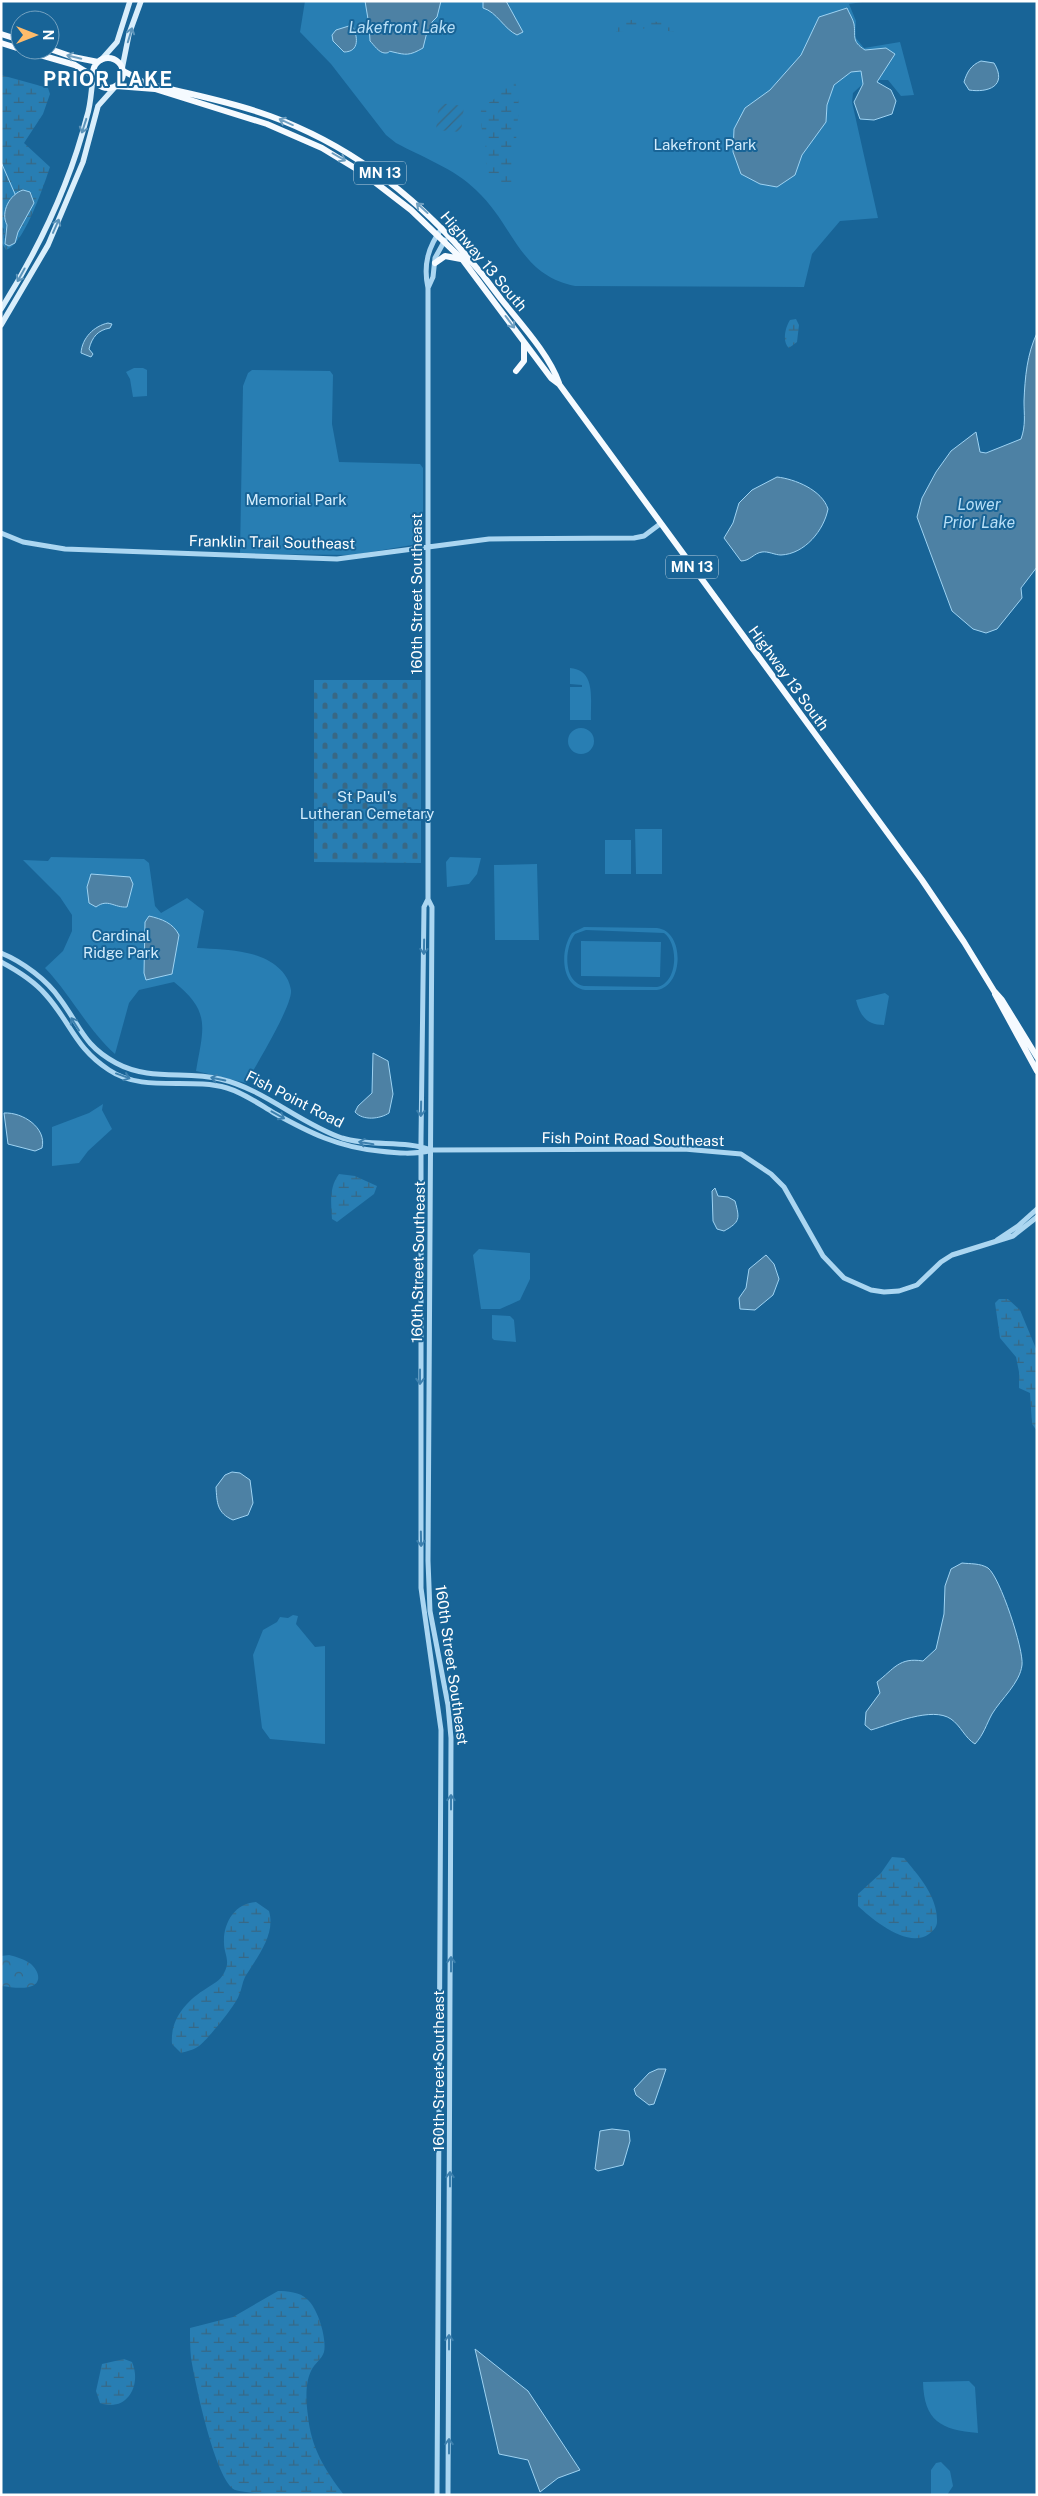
<svg xmlns="http://www.w3.org/2000/svg" width="1038" height="2496" font-family="'Public Sans',sans-serif">
	<style>
		.green { fill: #287eb3; fill-rule: evenodd }
		.forest { fill: url(#forest-crowns) }
		.wetland { fill: url(#wetland-marsh); fill-rule: evenodd }
		.cemetery { fill: url(#cemetery-stones) }
		.garden { fill: url(#garden-furrows) }
		.water { fill: #4d81a4; stroke: #9ed3f3 }
		.lines { fill: none; stroke-linecap: round; stroke-linejoin: round }
		.stream { stroke: #9ed3f3; stroke-width: 1 }
		.tertiary { stroke: #abd6f1; stroke-width: 5 }
		.secondary { stroke: #d9eefb; stroke-width: 5.5 }
		.primary { stroke: #f5faff; stroke-width: 6 }
		.oneway { stroke: #5c94ba }
		.oneway2 { stroke: #70a0c1 }
		.oneway3 { stroke: #3d80ae }
		.labels { text-anchor: middle; dominant-baseline: central; stroke-width: 4; stroke-linejoin: round; paint-order: stroke }
		.shield { fill: #186497; stroke: #bad0e0; stroke-width: 1 }
		.shield-label { font-size: 14px; font-weight: bold; fill: #fff }
		.park-label { font-size: 15px; fill: #d2ecfc; stroke: #186497 }
		.street-label { font-size: 15px; fill: #fff; stroke: #186497 }
		.water-label { font-size: 16px; font-style: italic; fill: #b8dff7; stroke: #186497 }
		.district-label { font-size: 20px; font-weight: bold; letter-spacing: 1px; fill: #fff; stroke: #186497 }
	</style>
	<defs>
		<pattern id="forest-crowns" width="20" height="18" patternUnits="userSpaceOnUse" patternTransform="scale(1.25)"><rect width="20" height="18" fill="#287eb3"/><path d="M2 6a3 3 0 1 1 6 0M12 15a3 3 0 1 1 6 0" fill="none" stroke="#386885"/></pattern>
		<pattern id="wetland-marsh" width="20" height="14" patternUnits="userSpaceOnUse" patternTransform="scale(1.25)"><rect width="20" height="14" fill="#287eb3"/><path d="M1 5h8M5 5V1M11 12h8M15 12V8" fill="none" stroke="#386885"/></pattern>
		<pattern id="cemetery-stones" width="16" height="16" patternUnits="userSpaceOnUse" patternTransform="scale(1.25)"><rect width="16" height="16" fill="#287eb3"/><path d="M2 7V4a2 2 0 0 1 4 0v3zM10 15v-3a2 2 0 0 1 4 0v3z" fill="#386885"/></pattern>
		<pattern id="garden-furrows" width="10" height="10" patternUnits="userSpaceOnUse" patternTransform="scale(1.25)"><rect width="10" height="10" fill="#287eb3"/><path d="M-1 1l2-2M0 10L10 0M9 11l2-2" fill="none" stroke="#386885"/></pattern>
	</defs>
	<rect width="100%" height="100%" fill="#186497"/>
	<!-- green -->
	<path class="green" d="M 305,1 L 869,1 L 849,4 L 856,21 L 855,37 L 864,48 L 900,42 L 914,95 L 901,96 L 888,80 L 867,80 L 853,93 L 852,102 L 878,218 L 840,221 L 812,254 L 804,287 L 575,286 C 519,275 514,225 476,190 C 455,169 422,157 396,143 L 386,135 L 331,64 L 300,32 Z
		M 134,368 L 143,368 L 147,370 L 147,396 L 133,397 L 130,379 L 126,372 Z
		M 252,370 L 330,371 L 333,375 L 332,424 L 339,462 L 420,464 L 423,468 L 423,536 L 418,544 L 353,555 L 240,554 L 243,386 L 248,373 Z
		M 570,668 C 597,670 590,701 591,720 L 570,720 L 570,687 L 582,687 L 582,685 L 570,684 Z
		M568 741a13 13 0 1 1 26 0a13 13 0 1 1-26 0Z
		M 635,829 L 662,829 L 662,874 L 636,874 Z
		M 605,840 L 631,840 L 631,874 L 605,874 Z
		M 51,857 L 144,859 L 149,863 L 155,906 L 161,913 L 187,898 L 204,911 L 197,948 C 214,949 231,949 247,953 C 267,957 288,969 291,990 C 293,1005 255,1067 246,1083 L 196,1071 C 203,1029 212,1012 174,982 L 139,990 L 129,1003 L 115,1054 C 87,1029 71,995 45,968 L 63,951 L 72,931 L 72,915 L 60,897 L 23,860 L 48,861 Z
		M 450,857 L 481,858 L 477,874 L 469,884 L 447,887 L 446,862 Z
		M 537,864 L 539,940 L 495,940 L 494,865 Z
		M 584,927 L 657,928 C 685,931 684,986 657,990 L 585,990 C 560,986 560,949 572,933 ZM 586,930 L 664,933 C 679,944 678,983 657,987 L 584,986 C 563,982 564,948 575,934 Z
		M 581,941 L 661,942 L 660,977 L 581,976 Z
		M 885,993 L 889,996 L 884,1025 C 867,1025 860,1016 856,1000 Z
		M 103,1104 L 102,1110 L 112,1129 L 88,1151 L 79,1163 L 52,1166 L 52,1127 L 89,1113 Z
		M 479,1249 L 530,1253 L 530,1279 L 520,1300 L 500,1309 L 481,1309 L 473,1255 Z
		M 492,1315 L 510,1316 L 514,1320 L 516,1342 L 494,1340 L 492,1338 Z
		M 293,1615 L 298,1616 L 296,1624 L 315,1647 L 325,1646 L 325,1744 L 270,1739 L 262,1728 L 253,1655 L 263,1630 L 277,1622 L 280,1617 L 288,1618 Z
		M 969,2381 L 975,2387 L 978,2433 C 941,2430 924,2421 923,2382 Z
		M 941,2462 L 950,2471 L 953,2486 L 947,2495 L 931,2495 L 931,2470 L 936,2463 Z"/>
	<!-- forest -->
	<path class="forest" d="M 9,1955 C 17,1957 24,1959 31,1964 C 39,1971 43,1984 29,1987 C 20,1989 10,1987 1,1986 L 1,1956 Z"/>
	<!-- wetland -->
	<path class="wetland" d="M 644,18 L 657,22 L 673,21 L 679,30 L 675,32 L 648,28 L 616,32 L 616,27 L 631,20 Z
		M 1,75 L 48,88 L 50,94 L 43,114 L 24,143 L 50,167 C 44,185 24,245 6,250 L 2,243 L 4,229 L 1,226 ZM 34,203 L 18,232 L 15,243 L 4,238 L 7,224 L 4,221 Z
		M 515,78 L 519,106 L 515,152 L 512,155 L 513,182 L 503,185 C 483,182 485,154 486,140 C 479,132 484,123 479,115 L 484,106 L 500,95 L 510,79 Z
		M 796,319 L 799,325 L 797,342 L 789,348 C 782,342 785,328 790,320 Z
		M 339,1174 L 355,1176 L 377,1186 L 374,1194 L 337,1222 L 332,1219 C 331,1203 329,1187 339,1174 Z
		M 999,1299 L 1008,1299 L 1020,1310 L 1037,1351 L 1037,1431 L 1032,1424 L 1030,1393 L 1019,1388 L 1019,1372 L 1016,1357 L 1000,1338 L 995,1303 Z
		M 892,1857 L 904,1858 C 919,1876 938,1897 937,1922 C 937,1927 933,1931 929,1934 C 908,1949 873,1920 858,1906 L 858,1894 L 881,1873 Z
		M 256,1902 L 269,1911 C 276,1935 257,1957 245,1977 C 242,1983 242,1989 239,1995 C 236,2005 208,2039 199,2046 C 194,2050 187,2051 181,2053 L 172,2044 C 170,2019 186,2001 207,1988 C 213,1984 220,1981 224,1973 C 231,1961 224,1954 224,1943 C 223,1923 235,1903 256,1902 Z
		M 278,2291 C 287,2291 300,2292 307,2299 C 318,2308 327,2339 324,2352 C 322,2359 314,2364 311,2371 C 305,2383 306,2402 308,2416 C 311,2448 325,2470 344,2495 C 318,2495 256,2496 235,2490 C 215,2480 195,2382 191,2358 C 190,2348 190,2338 190,2328 L 233,2317 Z
		M 124,2359 L 132,2362 C 142,2385 127,2413 100,2403 L 96,2391 L 102,2364 Z"/>
	<!-- cemetery -->
	<path class="cemetery" d="M 314,680 L 421,680 L 421,863 L 314,862 Z"/>
	<!-- garden -->
	<path class="garden" d="M 439,103 L 464,106 L 461,132 L 436,130 Z"/>
	<!-- water -->
	<path class="water" d="M 365,1 L 441,1 L 437,17 L 432,22 L 432,26 L 427,32 L 423,48 C 409,56 406,55 393,52 C 386,50 392,53 385,53 C 379,53 374,45 370,41 L 369,25 Z
		M 483,1 L 506,1 L 523,32 L 517,35 C 504,29 497,12 483,8 Z
		M 847,8 C 849,13 853,19 854,24 C 856,37 851,41 865,50 L 886,48 L 895,54 L 877,82 L 891,90 L 896,101 L 892,114 L 874,120 L 860,119 L 854,102 L 863,84 L 861,71 L 851,72 L 834,85 L 827,105 L 826,122 L 802,155 L 795,175 L 777,187 L 760,184 L 741,174 L 733,152 L 734,129 L 745,108 L 770,90 L 801,55 L 819,17 Z
		M 352,25 C 358,36 360,52 344,52 L 333,41 L 332,35 L 336,30 Z
		M 981,61 L 994,63 C 1008,86 988,93 969,90 L 964,82 C 967,72 971,65 981,61 Z
		M 23,190 L 30,192 L 34,203 L 18,232 L 15,243 L 9,246 L 5,244 L 7,225 C 0,212 10,194 23,190 Z
		M 108,323 L 112,324 L 110,328 C 98,330 92,337 89,349 L 93,354 L 91,357 L 81,353 C 82,338 94,326 108,323 Z
		M 1037,333 L 1037,567 L 1021,588 L 1022,598 L 997,629 L 986,633 L 973,629 L 952,611 L 917,517 L 922,498 L 936,472 L 951,451 L 976,432 L 980,452 L 986,453 L 1021,439 C 1026,425 1024,415 1024,401 C 1025,377 1027,354 1037,333 Z
		M 777,477 C 795,479 822,490 828,509 C 824,530 805,554 781,555 C 775,555 768,551 762,552 C 754,553 750,561 741,561 L 724,538 L 733,523 L 739,503 L 752,490 Z
		M 91,874 L 130,877 L 133,884 L 127,907 C 114,908 108,898 96,907 L 89,903 L 87,887 Z
		M 149,916 C 162,919 173,923 179,935 L 172,974 L 146,980 L 144,973 L 145,922 Z
		M 373,1053 L 388,1061 L 393,1094 L 389,1113 C 380,1119 363,1121 355,1112 L 358,1106 L 372,1093 Z
		M 4,1113 C 23,1112 47,1128 42,1148 L 35,1151 L 8,1144 Z
		M 715,1188 L 718,1196 L 728,1197 L 735,1201 C 740,1219 740,1222 724,1231 L 717,1229 L 713,1221 L 712,1191 Z
		M 766,1255 L 774,1264 L 779,1279 L 773,1295 L 755,1310 L 740,1309 L 739,1298 L 746,1288 L 749,1269 Z
		M 232,1472 L 240,1473 L 250,1480 L 253,1503 L 248,1515 L 233,1520 C 217,1513 217,1503 216,1487 L 225,1475 Z
		M 962,1563 C 970,1564 980,1563 988,1568 C 1000,1577 1024,1650 1022,1665 C 1020,1683 1001,1699 992,1714 C 986,1725 984,1734 975,1744 C 965,1738 961,1726 951,1719 C 932,1706 892,1724 871,1730 L 865,1725 L 866,1712 L 880,1693 L 877,1682 C 894,1669 899,1657 923,1661 L 936,1649 L 944,1614 L 945,1586 L 951,1569 Z
		M 658,2069 L 666,2069 L 654,2104 L 649,2105 L 636,2095 L 634,2089 L 649,2073 Z
		M 612,2129 L 629,2131 L 630,2141 L 623,2165 L 598,2171 L 595,2169 L 600,2131 Z
		M 475,2349 L 528,2391 L 580,2470 L 558,2478 L 540,2492 L 528,2460 L 499,2454 Z"/>
	<g class="lines">
		<!-- stream -->
		<path class="stream" d="M 1,162 L 15,194"/>
		<!-- tertiary -->
		<path class="tertiary" d="M 442,228 C 428,247 423,265 428,288 L 428,899 L 432,907 L 428,1561 L 430,1611 L 448,1705 L 451,1738 L 448,2495
			M 428,288 L 433,277 L 435,258 L 445,240
			M 1,533 L 23,542 L 65,549 L 337,559 L 489,539 L 634,538 L 644,536 L 660,524
			M 428,899 L 424,907 L 421,1139 L 421,1588 L 441,1730 L 437,2495
			M 1,953 C 23,962 47,980 60,999 C 81,1027 83,1045 116,1063 C 149,1081 185,1071 220,1079 C 264,1089 299,1123 342,1138 C 371,1147 404,1140 431,1150
			M 1,962 C 18,971 34,981 46,995 C 71,1023 75,1048 109,1070 C 143,1093 189,1077 227,1088 C 244,1093 259,1104 274,1113 C 310,1133 338,1147 379,1151 C 396,1153 415,1155 432,1150 L 684,1149 L 741,1154 L 771,1174 L 784,1187 L 823,1256 L 844,1278 L 871,1290 L 884,1292 L 899,1291 L 917,1285 L 941,1262 L 952,1255 L 1013,1236 L 1037,1217
			M 997,1240 L 1018,1226 L 1037,1209"/>
		<!-- secondary -->
		<path class="secondary" d="M 101,60 L 117,42 L 130,1
			M 122,69 L 129,34 L 141,1
			M 1,309 C 38,250 70,184 87,116 C 91,104 91,91 93,78
			M 1,325 L 48,245 L 83,162 L 98,106 L 115,87"/>
		<!-- primary -->
		<path class="primary" d="M 1,34 L 20,40
			M 1,43 L 20,49
			M 50,49 L 73,57 L 98,62
			M 23,50 L 75,65 L 93,76
			M93 73a15 15 0 1 1 30 0a15 15 0 1 1-30 0Z
			M 123,71 C 131,74 137,80 146,83 C 187,94 230,101 270,116 C 367,151 441,217 501,299 C 520,323 549,354 559,383
			M 116,86 L 155,89 L 267,124 L 322,148 L 363,173 L 411,210 L 462,259 L 551,378 L 559,384 L 922,880 L 964,942 L 994,991 L 1002,1000 L 1037,1057
			M 435,263 L 445,256 L 461,259
			M 516,371 L 524,361 L 524,343
			M 995,994 L 1037,1071"/>
	</g>
	<!-- one-way arrows -->
	<defs><path id="oneway-shaft" d="M-6 0H5M1.5-3L5.5 0L1.5 3" fill="none" stroke-width="1.6" stroke-linecap="round" stroke-linejoin="round" transform="scale(1.25)"/></defs>
	<g class="oneway">
		<use href="#oneway-shaft" transform="translate(130 35) rotate(-73)"/>
		<use href="#oneway-shaft" transform="translate(84 126) rotate(108)"/>
		<use href="#oneway-shaft" transform="translate(56 226) rotate(-66)"/>
		<use href="#oneway-shaft" transform="translate(21 275) rotate(119)"/>
	</g>
	<g class="oneway2">
		<use href="#oneway-shaft" transform="translate(74 57) rotate(-166)"/>
		<use href="#oneway-shaft" transform="translate(286 122) rotate(-156)"/>
		<use href="#oneway-shaft" transform="translate(339 157) rotate(30)"/>
		<use href="#oneway-shaft" transform="translate(422 208) rotate(-138)"/>
		<use href="#oneway-shaft" transform="translate(510 322) rotate(53)"/>
	</g>
	<g class="oneway3">
		<use href="#oneway-shaft" transform="translate(424 947) rotate(91)"/>
		<use href="#oneway-shaft" transform="translate(75 1024) rotate(-122)"/>
		<use href="#oneway-shaft" transform="translate(123 1076) rotate(20)"/>
		<use href="#oneway-shaft" transform="translate(218 1079) rotate(-168)"/>
		<use href="#oneway-shaft" transform="translate(421 1109) rotate(91)"/>
		<use href="#oneway-shaft" transform="translate(278 1115) rotate(29)"/>
		<use href="#oneway-shaft" transform="translate(366 1143) rotate(-170)"/>
		<use href="#oneway-shaft" transform="translate(420 1377) rotate(90)"/>
		<use href="#oneway-shaft" transform="translate(421 1539) rotate(89)"/>
		<use href="#oneway-shaft" transform="translate(451 1802) rotate(-90)"/>
		<use href="#oneway-shaft" transform="translate(451 1964) rotate(-90)"/>
		<use href="#oneway-shaft" transform="translate(450 2179) rotate(-90)"/>
		<use href="#oneway-shaft" transform="translate(449 2342) rotate(-90)"/>
		<use href="#oneway-shaft" transform="translate(449 2446) rotate(-90)"/>
	</g>
	<g class="labels">
		<!-- shield labels -->
		<g class="shield">
			<rect x="354" y="161.5" width="52" height="23" rx="4"/>
			<rect x="666" y="555.5" width="52" height="23" rx="4"/>
		</g>
		<g class="shield-label">
			<text x="380" y="173">MN 13</text>
			<text x="692" y="567">MN 13</text>
		</g>
		<!-- park labels -->
		<g class="park-label">
			<text x="705" y="144">Lakefront Park</text>
			<text x="296" y="499">Memorial Park</text>
			<text x="367" y="796">St Paul's<tspan x="367" dy="17">Lutheran Cemetary</tspan></text>
			<text x="121" y="935">Cardinal<tspan x="121" dy="17">Ridge Park</tspan></text>
		</g>
		<!-- street labels -->
		<g class="street-label">
			<text transform="translate(484 261) rotate(50)">Highway 13 South</text>
			<text transform="translate(272 542) rotate(1)">Franklin Trail Southeast</text>
			<text transform="translate(416 594) rotate(-90)">160th Street Southeast</text>
			<text transform="translate(789 678) rotate(54)">Highway 13 South</text>
			<text transform="translate(295 1099) rotate(27)">Fish Point Road</text>
			<text transform="translate(633 1139) rotate(1)">Fish Point Road Southeast</text>
			<text transform="translate(418 1262) rotate(-89)">160th Street Southeast</text>
			<text transform="translate(452 1665) rotate(82)">160th Street Southeast</text>
			<text transform="translate(438 2071) rotate(-90)">160th Street Southeast</text>
		</g>
		<!-- water labels -->
		<g class="water-label">
			<text x="402" y="27">Lakefront Lake</text>
			<text x="979" y="504">Lower<tspan x="979" dy="18">Prior Lake</tspan></text>
		</g>
		<!-- district labels -->
		<g class="district-label">
			<text x="108" y="79">PRIOR LAKE</text>
		</g>
	</g>
	<!-- border -->
	<rect width="1038" height="2496" fill="none" stroke="#ffffff" stroke-width="5"/>
	<!-- north arrow -->
	<g transform="translate(35 35) rotate(90)"><circle r="24" fill="#186497" stroke="#74a2c1"/>
	<path d="M0-4L9 19L0 12L-9 19Z" fill="#ffbc6b"/>
	<text y="-8" font-size="14" font-weight="bold" text-anchor="middle" fill="#ffffff">N</text>
	</g>
</svg>
